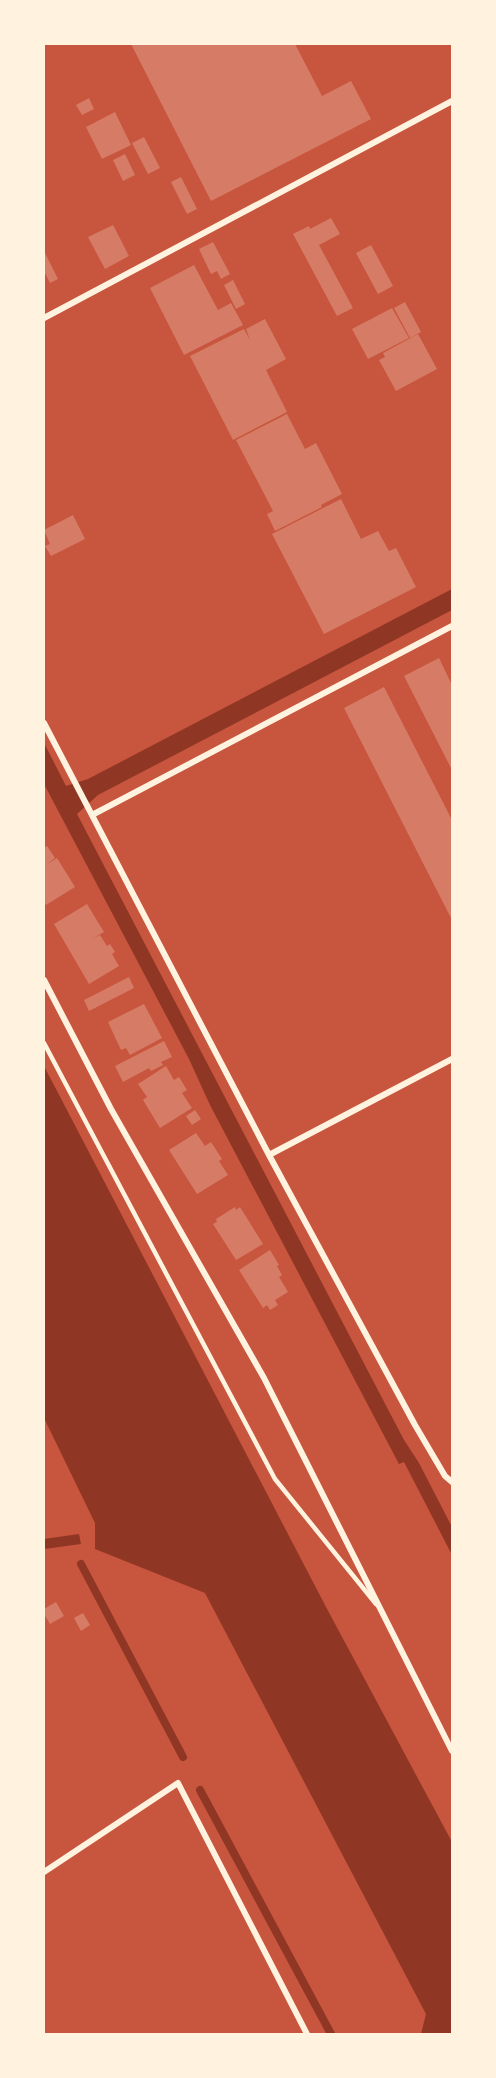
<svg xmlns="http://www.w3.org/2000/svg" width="496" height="2078" font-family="Lora,serif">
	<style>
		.water { fill: #8f3625 }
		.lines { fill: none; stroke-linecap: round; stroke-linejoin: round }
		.stream { stroke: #8f3625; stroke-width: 8 }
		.building { fill: #d67c66 }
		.service { stroke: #fff3e0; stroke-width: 4.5 }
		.minor { stroke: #fff3e0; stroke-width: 6 }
	</style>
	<rect width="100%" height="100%" fill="#c8553d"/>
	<!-- water -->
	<path class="water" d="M 452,589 L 452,610 L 98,795 L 77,814 L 404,1440 L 419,1463 L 452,1527 L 452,1555 L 404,1462 L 399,1464 L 210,1105 L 189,1059 L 44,784 L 44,743 L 66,786 L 88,779 Z
		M 44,1066 L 326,1607 L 452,1842 L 452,2034 L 421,2034 L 426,2014 L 205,1593 L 95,1549 L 95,1523 L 44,1418 Z
		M 79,1534 L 81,1544 L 44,1549 L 44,1539 Z"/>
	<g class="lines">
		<!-- stream -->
		<path class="stream" d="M 81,1564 L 183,1757
			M 200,1790 L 331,2034"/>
	</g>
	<!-- building -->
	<path class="building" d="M 131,44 L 295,44 L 322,96 L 351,81 L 371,119 L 211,201 Z
		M 89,98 L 94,109 L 82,115 L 76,105 Z
		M 115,112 L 131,145 L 102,159 L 86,127 Z
		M 144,137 L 160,168 L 148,174 L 132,143 Z
		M 125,154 L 135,175 L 123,181 L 113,160 Z
		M 181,177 L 197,209 L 187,214 L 171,182 Z
		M 331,218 L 340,234 L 319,245 L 353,308 L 337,316 L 293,234 L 309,226 L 310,229 Z
		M 113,225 L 129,256 L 105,269 L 88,237 Z
		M 213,242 L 230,274 L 221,279 L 217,271 L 211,274 L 199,249 Z
		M 371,245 L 393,286 L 378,294 L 356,253 Z
		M 44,251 L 58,279 L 50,283 L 44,271 Z
		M 194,265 L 218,310 L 231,303 L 243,325 L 184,355 L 150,288 Z
		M 233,280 L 245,304 L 236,309 L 224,285 Z
		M 405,302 L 421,332 L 410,338 L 394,308 Z
		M 392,308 L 409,338 L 368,359 L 352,329 Z
		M 265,319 L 286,359 L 266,370 L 287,412 L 233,440 L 190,356 L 244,329 L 250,340 L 246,329 Z
		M 418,334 L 437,369 L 396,391 L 379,360 L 385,357 L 383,353 Z
		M 287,414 L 305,449 L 316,443 L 342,494 L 321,505 L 322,507 L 275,531 L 267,514 L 273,511 L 236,440 Z
		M 341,499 L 361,539 L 378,531 L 389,551 L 396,548 L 416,587 L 324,634 L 272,534 Z
		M 73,515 L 85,539 L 51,556 L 45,546 L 50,544 L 44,530 Z
		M 439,658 L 452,685 L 452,770 L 404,676 Z
		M 384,687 L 452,820 L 452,920 L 344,708 Z
		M 47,846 L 55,858 L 46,865 L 57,858 L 75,887 L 46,905 L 44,900 L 44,848 Z
		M 87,904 L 104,932 L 92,939 L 100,935 L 107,946 L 110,944 L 115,952 L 112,954 L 119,966 L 89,984 L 54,924 Z
		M 129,977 L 134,988 L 89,1011 L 84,1000 Z
		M 144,1004 L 162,1038 L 130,1055 L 126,1048 L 121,1050 L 108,1022 Z
		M 164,1041 L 172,1057 L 161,1062 L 163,1065 L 151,1071 L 149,1068 L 123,1082 L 115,1066 Z
		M 166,1066 L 174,1080 L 179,1077 L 187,1090 L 182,1093 L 192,1108 L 160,1128 L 143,1100 L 147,1097 L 138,1084 Z
		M 195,1110 L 201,1119 L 192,1125 L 186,1116 Z
		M 196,1133 L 205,1146 L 211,1142 L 222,1159 L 219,1161 L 228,1175 L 197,1194 L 169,1150 Z
		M 235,1207 L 236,1210 L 240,1207 L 263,1244 L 236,1260 L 213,1224 L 217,1222 L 216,1219 Z
		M 270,1250 L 279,1265 L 277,1266 L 282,1275 L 279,1277 L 288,1292 L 275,1300 L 278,1305 L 270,1310 L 267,1305 L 263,1308 L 239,1270 Z
		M 56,1602 L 64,1616 L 50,1624 L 44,1614 L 44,1609 Z
		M 83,1613 L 90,1625 L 81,1631 L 74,1618 Z"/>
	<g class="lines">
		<!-- service -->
		<path class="service" d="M 44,1043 L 275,1479 L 376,1604"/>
		<!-- minor -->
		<path class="minor" d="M 44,318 L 452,101
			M 44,723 L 269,1155 L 415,1425 L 445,1476 L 452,1482
			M 92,815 L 452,626
			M 44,980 L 111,1109 L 264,1378 L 452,1751
			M 269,1155 L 452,1059
			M 44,1872 L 178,1783 L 307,2034"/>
	</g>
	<!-- border -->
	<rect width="496" height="2078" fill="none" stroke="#fff3e0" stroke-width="90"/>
</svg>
